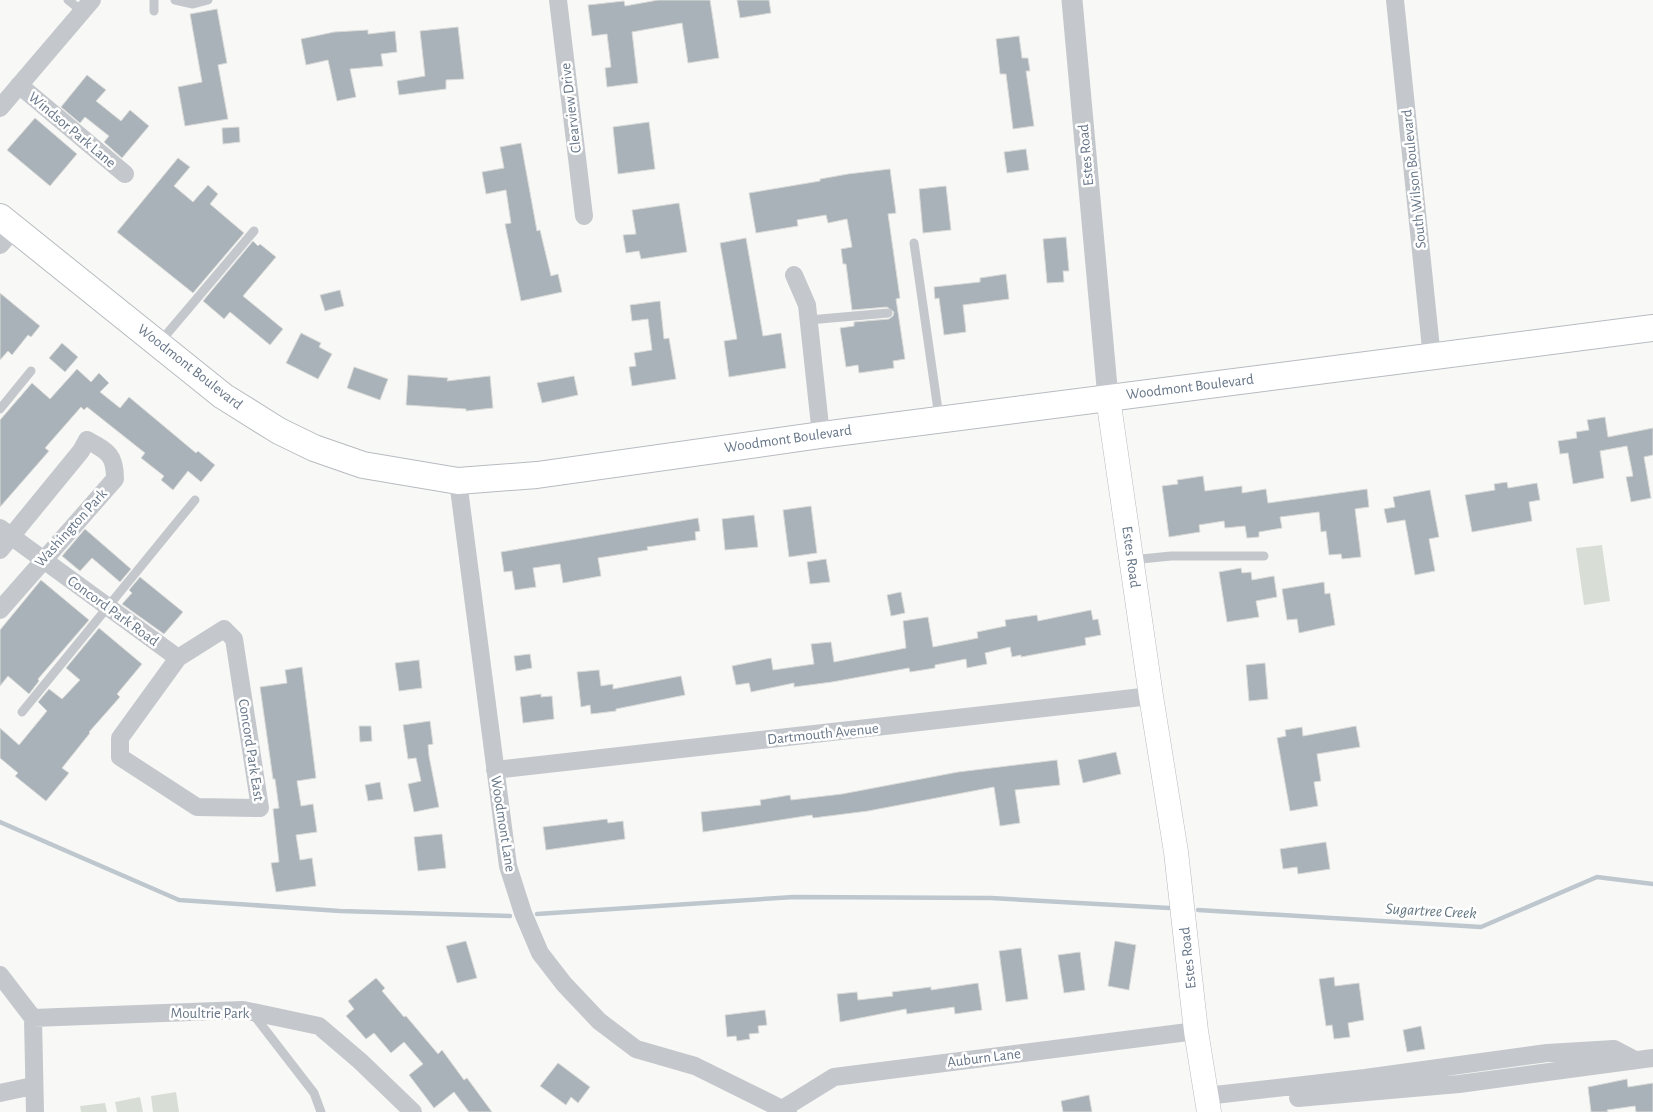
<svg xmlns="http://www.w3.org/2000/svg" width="1653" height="1112" font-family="'Alegreya Sans',sans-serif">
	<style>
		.green { fill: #d8ded5 }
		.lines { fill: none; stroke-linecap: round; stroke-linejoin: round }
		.stream { stroke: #bec7cd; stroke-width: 4.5 }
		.building { fill: #aab2b9; stroke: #dadbd8 }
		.secondary-casing { stroke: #b6bbc0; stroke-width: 25 }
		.primary-casing { stroke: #b7bbc0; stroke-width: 28 }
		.service { stroke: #c4c7cc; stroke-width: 9 }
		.minor { stroke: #c4c7cc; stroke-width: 18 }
		.tertiary { stroke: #c4c7cc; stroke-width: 21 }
		.secondary { stroke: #fff; stroke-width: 24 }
		.primary { stroke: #fff; stroke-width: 26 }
		.labels { text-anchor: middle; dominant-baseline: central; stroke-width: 5; stroke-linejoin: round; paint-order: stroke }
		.street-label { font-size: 15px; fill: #677688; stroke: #fff }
		.water-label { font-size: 16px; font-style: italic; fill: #637783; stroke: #fff }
	</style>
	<rect width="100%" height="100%" fill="#f8f9f6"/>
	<!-- green -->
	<path class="green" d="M 1602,545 L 1610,601 L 1584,605 L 1576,548 Z
		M 176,1092 L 179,1112 L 153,1112 L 151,1096 Z
		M 140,1097 L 143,1112 L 117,1112 L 115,1102 Z
		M 105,1103 L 107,1112 L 81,1112 L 80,1106 Z"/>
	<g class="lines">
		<!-- stream -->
		<path class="stream" d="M 0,822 L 179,900 L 340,911 L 510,916
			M 1198,910 L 1481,927 L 1597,877 L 1653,884
			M 537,914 L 794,897 L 991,898 L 1169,908"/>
	</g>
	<!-- building -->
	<path class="building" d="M 658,0 L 710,0 L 719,58 L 688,63 L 682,23 L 632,32 L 638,83 L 607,87 L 605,68 L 611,67 L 607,34 L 592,36 L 588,5 L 624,1 L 625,6 Z
		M 737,0 L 769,0 L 771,13 L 740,18 Z
		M 217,9 L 227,63 L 218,65 L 228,119 L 185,126 L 178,87 L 202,82 L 190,14 Z
		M 458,27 L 464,79 L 446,80 L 446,89 L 399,95 L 397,81 L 425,76 L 420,31 Z
		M 368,30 L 368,34 L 395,31 L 397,52 L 381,54 L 383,66 L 350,69 L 356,97 L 337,101 L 328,60 L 306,65 L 301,39 L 334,32 Z
		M 1019,36 L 1022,58 L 1028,58 L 1030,71 L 1026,71 L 1034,126 L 1013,129 L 1006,74 L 1000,74 L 996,39 Z
		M 87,75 L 106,90 L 96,101 L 121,121 L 130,110 L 149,126 L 122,158 L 104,142 L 109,136 L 85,117 L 80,123 L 61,107 Z
		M 35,118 L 77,154 L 50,186 L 7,150 Z
		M 649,122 L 655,169 L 618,174 L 613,127 Z
		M 239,127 L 240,142 L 223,144 L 222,128 Z
		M 521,143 L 537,231 L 540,230 L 551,276 L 558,274 L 562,292 L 521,301 L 505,224 L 511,223 L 506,190 L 486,194 L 482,172 L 504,168 L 500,147 Z
		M 1026,149 L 1029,170 L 1007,173 L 1004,152 Z
		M 178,158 L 190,167 L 174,186 L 193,202 L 208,185 L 218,194 L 210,204 L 244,233 L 193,293 L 117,232 Z
		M 890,169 L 896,213 L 888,214 L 900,298 L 896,299 L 905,359 L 893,361 L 894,368 L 859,373 L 858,365 L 846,367 L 840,328 L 854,326 L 854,322 L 889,319 L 893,316 L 894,312 L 887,307 L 852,310 L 846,264 L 843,264 L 841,249 L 852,247 L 847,219 L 828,223 L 826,215 L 797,220 L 798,226 L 756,233 L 749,193 L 820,181 L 820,179 L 848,174 Z
		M 946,186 L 951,230 L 923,233 L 919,189 Z
		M 679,203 L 687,252 L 641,259 L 639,251 L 626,253 L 623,235 L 636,234 L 632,210 Z
		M 1066,237 L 1069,271 L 1063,271 L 1064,282 L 1047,283 L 1043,239 Z
		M 746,238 L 763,336 L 781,333 L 786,368 L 729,377 L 724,341 L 737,339 L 720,243 Z
		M 253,241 L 258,246 L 260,244 L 276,257 L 243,296 L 283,329 L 270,345 L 230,312 L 224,319 L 203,301 Z
		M 1006,274 L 1009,299 L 963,305 L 966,332 L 944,335 L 939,298 L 935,299 L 934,287 L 980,282 L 980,278 Z
		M 340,290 L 344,306 L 325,311 L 320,295 Z
		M 0,293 L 40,326 L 31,337 L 28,335 L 12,355 L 8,351 L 0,360 Z
		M 660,301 L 664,339 L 669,338 L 676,379 L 632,386 L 629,367 L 636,366 L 634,353 L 652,350 L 648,319 L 632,321 L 630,305 Z
		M 301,333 L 321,343 L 319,347 L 332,354 L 318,379 L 286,363 Z
		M 62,343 L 78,357 L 65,372 L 49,358 Z
		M 354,367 L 388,379 L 380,400 L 347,388 Z
		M 77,369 L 91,382 L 99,373 L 109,383 L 100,392 L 120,408 L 129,397 L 196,453 L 198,451 L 215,465 L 201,482 L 188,471 L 173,490 L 161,480 L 164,476 L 141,458 L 145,453 L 87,407 L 84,410 L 81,407 L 45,448 L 49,451 L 0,507 L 0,420 L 32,383 L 50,399 Z
		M 408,375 L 448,378 L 447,381 L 490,376 L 493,408 L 466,411 L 466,409 L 406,405 Z
		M 574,376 L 578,395 L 542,403 L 537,383 Z
		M 1605,417 L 1608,437 L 1653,428 L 1653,455 L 1644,457 L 1651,498 L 1631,502 L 1626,477 L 1633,476 L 1627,446 L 1600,451 L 1604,478 L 1573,484 L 1568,453 L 1560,454 L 1558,441 L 1577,438 L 1576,432 L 1589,430 L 1587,420 Z
		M 1203,476 L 1205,491 L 1242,486 L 1242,493 L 1266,489 L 1268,503 L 1367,489 L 1369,507 L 1355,509 L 1361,557 L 1342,559 L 1341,554 L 1329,555 L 1326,531 L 1321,532 L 1319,512 L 1280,517 L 1282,528 L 1259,532 L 1259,537 L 1247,538 L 1245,526 L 1225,528 L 1224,521 L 1199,525 L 1200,532 L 1169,537 L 1162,486 L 1178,484 L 1177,480 Z
		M 1507,482 L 1508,488 L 1537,483 L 1540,500 L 1529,502 L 1532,521 L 1472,532 L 1465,495 L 1495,490 L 1494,484 Z
		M 1430,490 L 1439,537 L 1429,539 L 1435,571 L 1415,575 L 1405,520 L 1387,523 L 1384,509 L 1395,507 L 1393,497 Z
		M 811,506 L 817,553 L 789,557 L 783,510 Z
		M 754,515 L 758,547 L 725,550 L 722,519 Z
		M 698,518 L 700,531 L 695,532 L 696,540 L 647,547 L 648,550 L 598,558 L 601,576 L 563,583 L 560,564 L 533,568 L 536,587 L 515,590 L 512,571 L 504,572 L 501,552 Z
		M 85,529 L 131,569 L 120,582 L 92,558 L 80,571 L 62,556 Z
		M 826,559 L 830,582 L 810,584 L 807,562 Z
		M 1241,568 L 1242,573 L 1251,572 L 1252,580 L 1274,576 L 1277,597 L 1256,601 L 1259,617 L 1227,622 L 1219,572 Z
		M 140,577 L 183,612 L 164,634 L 122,604 L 132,593 L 129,590 Z
		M 41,580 L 89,620 L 38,679 L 39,681 L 29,694 L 8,676 L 0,686 L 0,630 Z
		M 1324,582 L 1325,594 L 1330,593 L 1335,625 L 1299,633 L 1297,619 L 1287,620 L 1282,589 Z
		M 901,592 L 905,613 L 891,616 L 887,595 Z
		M 1091,610 L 1093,620 L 1098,619 L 1101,635 L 1085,638 L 1086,645 L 1021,657 L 1021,655 L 1012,657 L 1010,647 L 985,653 L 987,664 L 967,668 L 966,659 L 935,665 L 935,668 L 910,672 L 909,668 L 832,682 L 794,687 L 794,683 L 751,692 L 749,683 L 736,685 L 732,666 L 771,658 L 773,670 L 814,664 L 811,644 L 831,642 L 834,662 L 906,648 L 903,621 L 928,617 L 933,647 L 978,638 L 977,632 L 1006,626 L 1005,620 L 1037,615 L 1038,621 Z
		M 99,628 L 142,664 L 117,694 L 120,697 L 89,732 L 90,733 L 62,768 L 69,773 L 46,801 L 15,776 L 18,773 L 0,758 L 0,728 L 19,745 L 47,711 L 38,702 L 49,689 L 62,699 L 80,680 L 66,668 Z
		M 530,654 L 532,668 L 516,671 L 514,656 Z
		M 419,660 L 422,688 L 399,691 L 395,663 Z
		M 1265,663 L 1268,699 L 1249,701 L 1246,665 Z
		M 302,667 L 316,778 L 297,781 L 301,806 L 313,804 L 317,832 L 296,835 L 300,860 L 312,858 L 316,886 L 276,892 L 271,863 L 279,862 L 273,809 L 279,808 L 275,779 L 273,779 L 260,687 L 287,683 L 285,670 Z
		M 599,670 L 601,686 L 613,684 L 613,689 L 681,676 L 685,695 L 616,709 L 616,711 L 591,714 L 590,705 L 581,707 L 577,672 Z
		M 541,694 L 541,697 L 552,696 L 554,719 L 523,723 L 520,697 Z
		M 430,721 L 433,744 L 428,745 L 429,756 L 439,807 L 414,812 L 408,784 L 421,781 L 416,758 L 408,759 L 403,725 Z
		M 359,726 L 371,726 L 372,741 L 360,742 Z
		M 1356,726 L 1360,747 L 1317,754 L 1321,781 L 1314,782 L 1318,806 L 1290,811 L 1277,738 L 1286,736 L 1285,730 L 1302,727 L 1303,736 Z
		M 1116,752 L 1121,774 L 1083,783 L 1078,760 Z
		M 1057,760 L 1060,785 L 1015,790 L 1020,823 L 1000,826 L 994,787 L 868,811 L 813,818 L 812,815 L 703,832 L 701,812 L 761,805 L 760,800 L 790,795 L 791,800 L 842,794 L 958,772 Z
		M 380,782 L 383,799 L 368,801 L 365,785 Z
		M 607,819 L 608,823 L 623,821 L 625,839 L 546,850 L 543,827 Z
		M 442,834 L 446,868 L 418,871 L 414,837 Z
		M 1326,842 L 1330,869 L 1298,874 L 1297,867 L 1283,869 L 1280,849 Z
		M 466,941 L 477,978 L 457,983 L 446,946 Z
		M 1115,941 L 1136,945 L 1129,990 L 1108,986 Z
		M 1021,948 L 1028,999 L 1006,1002 L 999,951 Z
		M 1080,952 L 1085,990 L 1064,993 L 1058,955 Z
		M 1334,977 L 1335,986 L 1359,983 L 1364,1020 L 1348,1023 L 1350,1037 L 1334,1039 L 1332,1025 L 1326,1026 L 1319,979 Z
		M 376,978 L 385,988 L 382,991 L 404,1017 L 406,1016 L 438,1054 L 442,1050 L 464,1080 L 467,1078 L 492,1112 L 469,1112 L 454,1092 L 434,1108 L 409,1075 L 423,1064 L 404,1042 L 391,1053 L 374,1033 L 366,1039 L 346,1016 L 354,1009 L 348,1001 Z
		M 978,983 L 982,1010 L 955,1014 L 954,1007 L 907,1014 L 906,1009 L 840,1022 L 837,994 L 857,992 L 858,1000 L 893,996 L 892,992 L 931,987 L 931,990 Z
		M 765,1010 L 767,1025 L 758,1026 L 759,1033 L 749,1034 L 750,1039 L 737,1041 L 736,1036 L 727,1037 L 725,1015 Z
		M 1421,1026 L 1425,1049 L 1407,1052 L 1403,1030 Z
		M 558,1063 L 590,1087 L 578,1103 L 571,1097 L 566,1105 L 540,1086 Z
		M 1627,1079 L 1628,1087 L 1653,1083 L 1653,1112 L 1636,1112 L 1635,1106 L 1607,1110 L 1608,1112 L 1591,1112 L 1588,1087 Z
		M 1089,1095 L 1092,1112 L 1063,1112 L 1061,1101 Z"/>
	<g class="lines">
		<defs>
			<path id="secondary" d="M 1108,398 L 1151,696 L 1176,852 L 1196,1031 L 1209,1112"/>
			<path id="primary" d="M 0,217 L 223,396 L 279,431 L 314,448 L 363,465 L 458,481 L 537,475 L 821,435 L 1653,328"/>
		</defs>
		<!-- secondary casing -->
		<use href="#secondary" class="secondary-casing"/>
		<!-- primary casing -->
		<use href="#primary" class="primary-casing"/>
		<!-- service -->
		<path class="service" d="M 68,0 L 82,11
			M 154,0 L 154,11
			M 175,0 L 193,4 L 208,0
			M 914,243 L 939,417
			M 809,320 L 888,313
			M 160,342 L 254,231
			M 0,409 L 31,371
			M 1131,560 L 1171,556 L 1264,556
			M 22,712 L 195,500
			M 253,1014 L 314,1093 L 321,1112"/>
		<!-- minor -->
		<path class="minor" d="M 558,0 L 584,216
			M 1395,0 L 1432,358
			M 19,85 L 125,174
			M 0,108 L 92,0
			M 0,245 L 14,229
			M 794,275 L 807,305 L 821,435
			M 458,481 L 508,866 L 523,913 L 540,953 L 564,984 L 599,1021 L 636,1049 L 695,1066 L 788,1112
			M 0,528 L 178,658
			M 0,550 L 81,451 L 87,440 C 107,451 115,454 115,479 L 0,610
			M 224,629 L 234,639 L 260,808 L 197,807 L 120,757 L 120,738 L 178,658 Z
			M 495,770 L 1151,696
			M 0,975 L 33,1018 L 35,1112
			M 33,1018 L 243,1010 L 319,1026 L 360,1061 L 413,1112
			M 0,1093 L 33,1086
			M 1206,1096 L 1365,1078 L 1547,1053 L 1614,1049 L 1635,1060
			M 1298,1098 L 1459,1084 L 1653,1058
			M 782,1112 L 784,1108 L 834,1077 L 1196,1031"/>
		<!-- tertiary -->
		<path class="tertiary" d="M 1072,0 L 1108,398"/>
		<!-- secondary -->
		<use href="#secondary" class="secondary"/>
		<!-- primary -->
		<use href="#primary" class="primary"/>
	</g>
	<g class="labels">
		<!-- street labels -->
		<g class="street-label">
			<text transform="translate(571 108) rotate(-97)">Clearview Drive</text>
			<text transform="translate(72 130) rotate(40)">Windsor Park Lane</text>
			<text transform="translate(1086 155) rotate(-95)">Estes Road</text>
			<text transform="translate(1414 179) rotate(-96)">South Wilson Boulevard</text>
			<text transform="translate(190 367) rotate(38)">Woodmont Boulevard</text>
			<text transform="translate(1190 387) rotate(-7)">Woodmont Boulevard</text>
			<text transform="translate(788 439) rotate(-8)">Woodmont Boulevard</text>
			<text transform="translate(71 528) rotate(-48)">Washington Park</text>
			<text transform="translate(1131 557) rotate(82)">Estes Road</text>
			<text transform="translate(113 611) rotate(36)">Concord Park Road</text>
			<text transform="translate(823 734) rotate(-6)">Dartmouth Avenue</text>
			<text transform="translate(251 750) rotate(81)">Concord Park East</text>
			<text transform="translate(503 824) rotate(81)">Woodmont Lane</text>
			<text transform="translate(1188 958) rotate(-96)">Estes Road</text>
			<text x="210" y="1013">Moultrie Park</text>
			<text transform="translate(984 1058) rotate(-7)">Auburn Lane</text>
		</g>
		<!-- water labels -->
		<g class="water-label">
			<text transform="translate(1431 911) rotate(3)">Sugartree Creek</text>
		</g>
	</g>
</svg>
